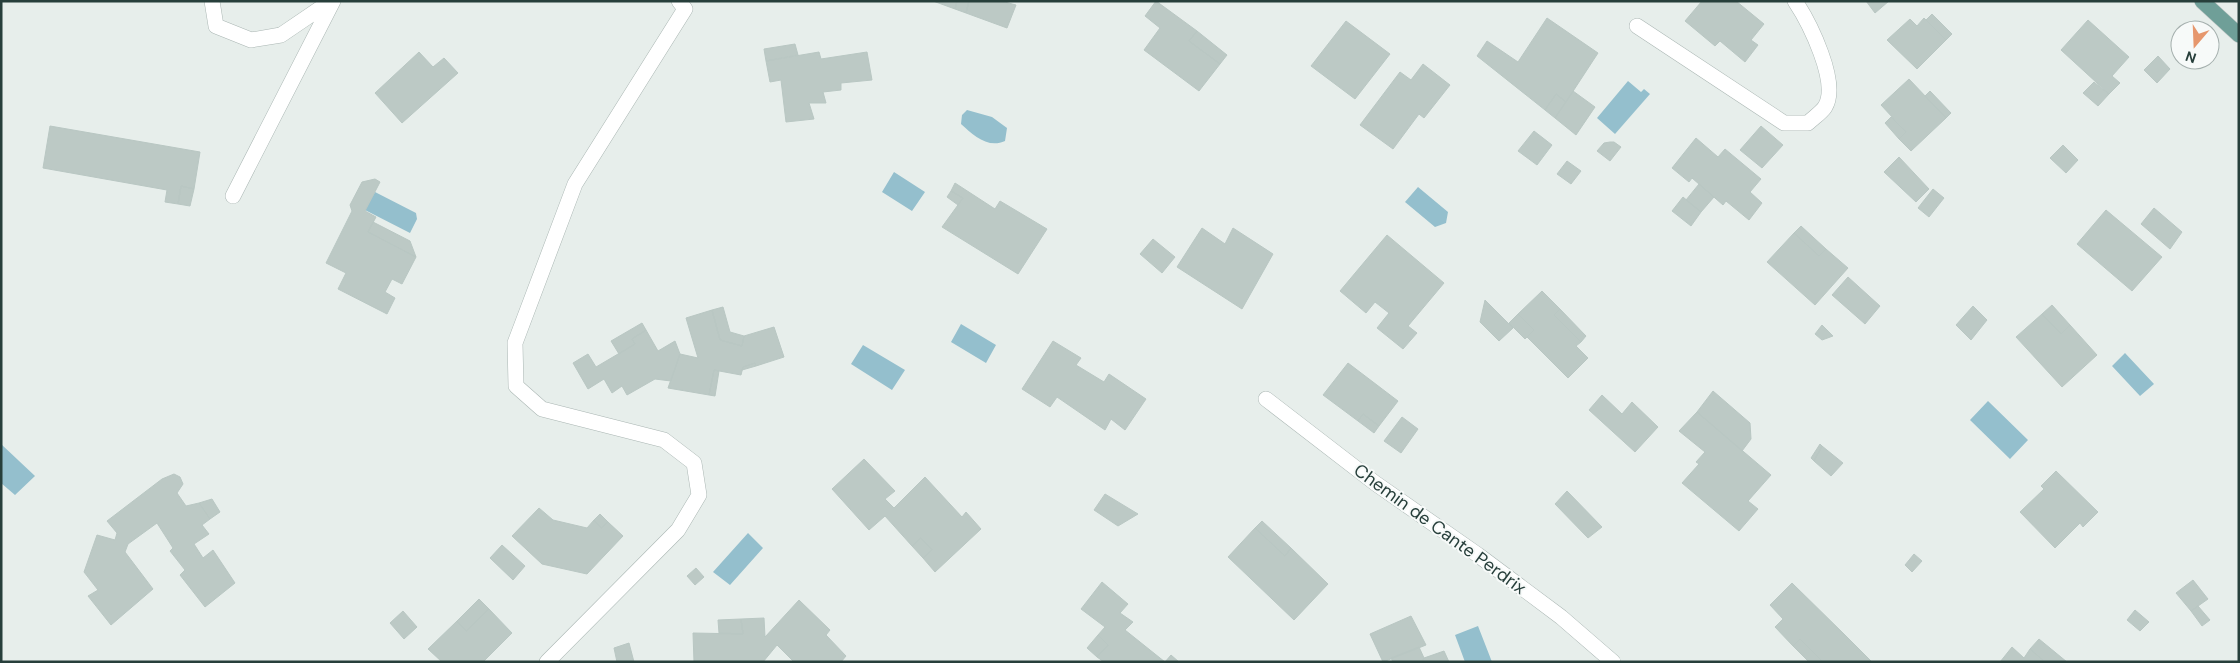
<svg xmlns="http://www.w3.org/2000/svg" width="2240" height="663" font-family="'DM Sans',sans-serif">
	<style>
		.water { fill: #94bfcd }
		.building { fill: #bcc9c5; stroke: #b9c7c3 }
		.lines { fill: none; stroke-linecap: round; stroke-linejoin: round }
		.minor-casing { stroke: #aab6b3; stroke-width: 16 }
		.major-casing { stroke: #c3c9c8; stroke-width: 16 }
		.minor { stroke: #fff; stroke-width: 15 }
		.major { stroke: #6f9f98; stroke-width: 15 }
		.labels { text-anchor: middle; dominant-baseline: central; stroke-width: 4; stroke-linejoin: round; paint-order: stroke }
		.street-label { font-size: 18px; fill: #273f3b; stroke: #f7faf9 }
	</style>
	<rect width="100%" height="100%" fill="#e7eeeb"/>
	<!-- water -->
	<path class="water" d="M 1628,81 L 1641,92 L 1644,89 L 1650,94 L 1615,134 L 1597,118 Z
		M 967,110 L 992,117 L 1007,128 L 1005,141 C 988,149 973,135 961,124 L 962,115 Z
		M 894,172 L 925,192 L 912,211 L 882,192 Z
		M 1418,187 L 1448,212 L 1446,223 L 1435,227 L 1405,202 Z
		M 375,192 L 416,213 L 417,219 L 410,233 L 365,210 Z
		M 961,324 L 996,345 L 986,363 L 951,342 Z
		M 863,345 L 905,370 L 892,390 L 851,364 Z
		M 2125,353 L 2154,384 L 2140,396 L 2112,366 Z
		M 1988,401 L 2028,440 L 2010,459 L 1970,420 Z
		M 1,444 L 35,476 L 15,495 L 1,483 Z
		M 748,533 L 763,548 L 730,585 L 713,572 Z
		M 1478,626 L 1492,662 L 1465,662 L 1455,635 Z"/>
	<!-- building -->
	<path class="building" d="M 933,1 L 957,1 L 955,9 Z
		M 957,1 L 969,1 L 966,13 L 955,9 Z
		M 969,1 L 1001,1 L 1016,5 L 1007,28 L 966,13 Z
		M 1156,1 L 1197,31 L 1189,41 L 1220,64 L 1199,91 L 1144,50 L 1160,28 L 1145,16 Z
		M 1702,1 L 1736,1 L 1764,24 L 1751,40 L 1758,45 L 1745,62 L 1720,41 L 1715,46 L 1685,21 Z
		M 1866,1 L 1889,1 L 1875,13 Z
		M 1932,14 L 1952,34 L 1946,40 L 1926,20 Z
		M 1547,18 L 1598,53 L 1566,102 L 1556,94 L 1545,110 L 1477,56 L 1487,41 L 1518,62 Z
		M 1924,18 L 1946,40 L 1917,69 L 1887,40 L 1910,19 L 1917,26 Z
		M 2088,20 L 2129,57 L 2112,76 L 2120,83 L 2109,94 L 2061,50 Z
		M 1346,21 L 1390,54 L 1355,99 L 1311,66 Z
		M 1197,31 L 1227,55 L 1220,64 L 1189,41 Z
		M 795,44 L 798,55 L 766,61 L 764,49 Z
		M 419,52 L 433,67 L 444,58 L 458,73 L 402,123 L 375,93 Z
		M 819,52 L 821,59 L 867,52 L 872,80 L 841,83 L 841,90 L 823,92 L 826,103 L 809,103 L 814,119 L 786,122 L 781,80 L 770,82 L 766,61 Z
		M 2158,56 L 2170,69 L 2157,83 L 2144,70 Z
		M 1423,64 L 1450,85 L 1424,118 L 1419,114 L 1393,149 L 1360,125 L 1400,72 L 1411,80 Z
		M 1909,79 L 1946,118 L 1911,151 L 1899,139 L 1906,132 L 1881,105 Z
		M 2094,82 L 2109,94 L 2098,106 L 2083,93 Z
		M 1573,91 L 1595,107 L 1576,135 L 1555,118 Z
		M 1930,91 L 1951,113 L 1946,118 L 1925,96 Z
		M 1556,94 L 1566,102 L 1555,118 L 1545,110 Z
		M 1891,117 L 1906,132 L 1899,139 L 1885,123 Z
		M 50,126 L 200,152 L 194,189 L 181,186 L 178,204 L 165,202 L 167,190 L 43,168 Z
		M 1761,126 L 1783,145 L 1762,168 L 1740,150 Z
		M 1534,131 L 1552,145 L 1537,165 L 1518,151 Z
		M 1696,138 L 1718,157 L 1725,149 L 1761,179 L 1750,192 L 1762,203 L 1749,220 L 1726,201 L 1723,205 L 1692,178 L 1689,182 L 1672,168 Z
		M 1610,142 L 1614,142 L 1621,147 L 1610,161 L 1597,151 L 1604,143 Z
		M 2063,145 L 2078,160 L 2066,173 L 2050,158 Z
		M 1899,157 L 1929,189 L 1916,202 L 1884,172 Z
		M 1567,161 L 1581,171 L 1571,184 L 1557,174 Z
		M 375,179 L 380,182 L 365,211 L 376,217 L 368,232 L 416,257 L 402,284 L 392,279 L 385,292 L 395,298 L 387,314 L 338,289 L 346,273 L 326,263 L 352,211 L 350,205 L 362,182 Z
		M 955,183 L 995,209 L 1000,201 L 1047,229 L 1018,274 L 942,227 L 963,198 L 951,191 Z
		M 1699,184 L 1714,197 L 1701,212 L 1686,200 Z
		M 181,186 L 194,189 L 190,206 L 178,204 Z
		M 1933,189 L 1944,198 L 1929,217 L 1918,208 Z
		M 951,191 L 963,198 L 958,205 L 947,197 Z
		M 1683,197 L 1701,212 L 1691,226 L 1672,211 Z
		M 2154,208 L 2182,232 L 2170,249 L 2141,224 Z
		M 2106,210 L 2162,257 L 2132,291 L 2077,244 Z
		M 373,222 L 410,241 L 416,257 L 368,232 Z
		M 1801,226 L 1826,249 L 1819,256 L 1794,233 Z
		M 1202,228 L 1225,244 L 1233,228 L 1273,254 L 1242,309 L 1177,267 Z
		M 1794,233 L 1819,256 L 1826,249 L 1848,268 L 1815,305 L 1767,262 Z
		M 1387,235 L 1444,283 L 1408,326 L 1417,333 L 1403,349 L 1377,328 L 1389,313 L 1375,302 L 1366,313 L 1340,291 Z
		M 1153,239 L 1175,257 L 1162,273 L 1140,254 Z
		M 1848,277 L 1880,306 L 1865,324 L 1832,295 Z
		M 1542,291 L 1560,309 L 1554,315 L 1581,342 L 1576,346 L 1588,358 L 1568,378 L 1527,337 L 1534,330 L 1518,314 Z
		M 1485,300 L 1513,328 L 1499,341 L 1480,322 Z
		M 2052,305 L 2070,325 L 2061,334 L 2042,314 Z
		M 1973,306 L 1987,320 L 1971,340 L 1956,325 Z
		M 723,307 L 730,332 L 744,336 L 742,346 L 720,340 L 712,310 Z
		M 1560,309 L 1586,336 L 1581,342 L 1554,315 Z
		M 712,310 L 720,340 L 742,346 L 744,336 L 774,327 L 784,357 L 756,366 L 755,363 L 743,367 L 741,375 L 714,370 L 709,395 L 668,388 L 680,354 L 698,358 L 686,318 Z
		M 1518,314 L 1534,330 L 1525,339 L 1509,323 Z
		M 2042,314 L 2061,334 L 2070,325 L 2097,355 L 2062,387 L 2016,337 Z
		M 642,323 L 646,330 L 632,339 L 635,344 L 619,354 L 611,341 Z
		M 1822,325 L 1833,336 L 1822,340 L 1815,334 Z
		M 646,330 L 658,351 L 675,341 L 680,354 L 671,381 L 655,379 L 627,395 L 622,386 L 612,393 L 604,379 L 588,389 L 573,363 L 588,354 L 596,367 L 635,344 L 632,339 Z
		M 1053,341 L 1081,358 L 1076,365 L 1104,382 L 1109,374 L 1146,399 L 1125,430 L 1111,419 L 1105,430 L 1057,397 L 1050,407 L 1022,389 Z
		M 755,363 L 756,366 L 742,370 L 743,367 Z
		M 1348,363 L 1398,401 L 1379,426 L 1363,414 L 1358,421 L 1323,395 Z
		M 714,370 L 719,371 L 715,396 L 709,395 Z
		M 1713,391 L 1750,423 L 1751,439 L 1742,451 L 1697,412 Z
		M 1602,395 L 1622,414 L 1632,402 L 1658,427 L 1635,452 L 1589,410 Z
		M 1697,412 L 1771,475 L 1748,501 L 1758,509 L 1739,531 L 1682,483 L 1699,464 L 1696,462 L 1705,452 L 1679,431 Z
		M 1363,414 L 1379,426 L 1374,433 L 1358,421 Z
		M 1402,417 L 1418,429 L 1401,453 L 1384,441 Z
		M 1820,444 L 1822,446 L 1814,461 L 1811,458 Z
		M 1822,446 L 1843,463 L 1831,476 L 1814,461 Z
		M 864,459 L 895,491 L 885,499 L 894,508 L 925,477 L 962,517 L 966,512 L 981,529 L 935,572 L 923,558 L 932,550 L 921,538 L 912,546 L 885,516 L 869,530 L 832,489 Z
		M 2056,471 L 2098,512 L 2083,527 L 2080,523 L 2055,548 L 2020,512 L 2044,489 L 2041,486 Z
		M 174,474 L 180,477 L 183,484 L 177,493 L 186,506 L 199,503 L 210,519 L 202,525 L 209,534 L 194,544 L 203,558 L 213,550 L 235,583 L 205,607 L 180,575 L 185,570 L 170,551 L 173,548 L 157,523 L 128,544 L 125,552 L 153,589 L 111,625 L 88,596 L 98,590 L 84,572 L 97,535 L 115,540 L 117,533 L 107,521 L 162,479 Z
		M 1567,491 L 1602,527 L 1588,538 L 1555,504 Z
		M 1105,494 L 1138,514 L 1118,526 L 1094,510 Z
		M 212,499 L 220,512 L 210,519 L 199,503 Z
		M 539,508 L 553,520 L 587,528 L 594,520 L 601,528 L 608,522 L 623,536 L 587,574 L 542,564 L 512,536 Z
		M 600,514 L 608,522 L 601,528 L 594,520 Z
		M 1262,521 L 1291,548 L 1285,556 L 1255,528 Z
		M 1255,528 L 1285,556 L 1291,548 L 1328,584 L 1294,620 L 1228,557 Z
		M 921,538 L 932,550 L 923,558 L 912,546 Z
		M 502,545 L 525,566 L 513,580 L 490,558 Z
		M 1914,554 L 1922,561 L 1912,572 L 1905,565 Z
		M 696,568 L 704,577 L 695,585 L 687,576 Z
		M 2193,580 L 2208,599 L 2191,611 L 2176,593 Z
		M 1102,582 L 1128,604 L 1120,613 L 1133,622 L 1125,630 L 1165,662 L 1104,662 L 1097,657 L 1108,645 L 1098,635 L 1105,627 L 1081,609 Z
		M 1792,583 L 1845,635 L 1872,662 L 1823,662 L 1800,639 L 1793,646 L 1775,627 L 1783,619 L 1770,605 Z
		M 479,599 L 489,609 L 466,631 L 457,621 Z
		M 799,600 L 830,630 L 826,635 L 846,656 L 841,662 L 794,662 L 777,645 L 763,662 L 694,662 L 693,633 L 743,634 L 741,619 L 764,618 L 765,637 Z
		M 2198,606 L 2210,620 L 2202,626 L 2191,611 Z
		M 489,609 L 512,633 L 483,662 L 442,662 L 428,649 L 457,621 L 466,631 Z
		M 2135,610 L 2149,622 L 2140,631 L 2127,620 Z
		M 403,611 L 417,627 L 404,639 L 390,623 Z
		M 1411,616 L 1426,645 L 1383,662 L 1370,634 Z
		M 741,619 L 743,634 L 719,633 L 718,620 Z
		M 1098,635 L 1108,645 L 1097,657 L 1087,648 Z
		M 1800,639 L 1822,661 L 1820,662 L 1809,662 L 1793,646 Z
		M 2039,639 L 2067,662 L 2045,662 L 2030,649 Z
		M 629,643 L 634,662 L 617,662 L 614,648 Z
		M 1419,647 L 1424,658 L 1422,662 L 1393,662 L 1391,658 Z
		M 2012,647 L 2024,658 L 2030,649 L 2045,662 L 2000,662 Z
		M 1444,651 L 1449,662 L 1422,662 L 1424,658 Z
		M 1171,655 L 1179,662 L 1165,662 Z"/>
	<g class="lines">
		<defs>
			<path id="minor" d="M 212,1 L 216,26 L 251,40 L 281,35 L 331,1
				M 1637,26 L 1784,123 L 1808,123 C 1813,118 1821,113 1825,107 C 1840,83 1809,22 1795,1
				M 233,196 L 333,1
				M 1266,399 L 1375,483 L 1478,555 L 1561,617 L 1613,662
				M 547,662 L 678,530 L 699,495 L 694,463 L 664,440 L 542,409 L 516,386 L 515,343 L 575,184 L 685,9 L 679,1"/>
			<path id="major" d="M 2202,1 L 2239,35"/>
		</defs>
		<!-- minor casing -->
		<use href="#minor" class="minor-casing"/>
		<!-- major casing -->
		<use href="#major" class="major-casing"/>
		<!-- minor -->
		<use href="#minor" class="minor"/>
		<!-- major -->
		<use href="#major" class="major"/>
	</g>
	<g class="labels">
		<!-- street labels -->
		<g class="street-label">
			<text transform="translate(1440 529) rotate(36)">Chemin de Cante Perdrix</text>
		</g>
	</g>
	<!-- border -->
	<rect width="2240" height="663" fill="none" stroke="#273f3b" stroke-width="5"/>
	<!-- north arrow -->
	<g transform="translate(2195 45) rotate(199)"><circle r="24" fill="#f7faf9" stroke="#a4afad"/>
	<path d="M0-4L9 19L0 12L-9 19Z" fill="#e6976d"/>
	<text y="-8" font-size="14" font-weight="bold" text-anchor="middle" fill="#273f3b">N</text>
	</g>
</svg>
